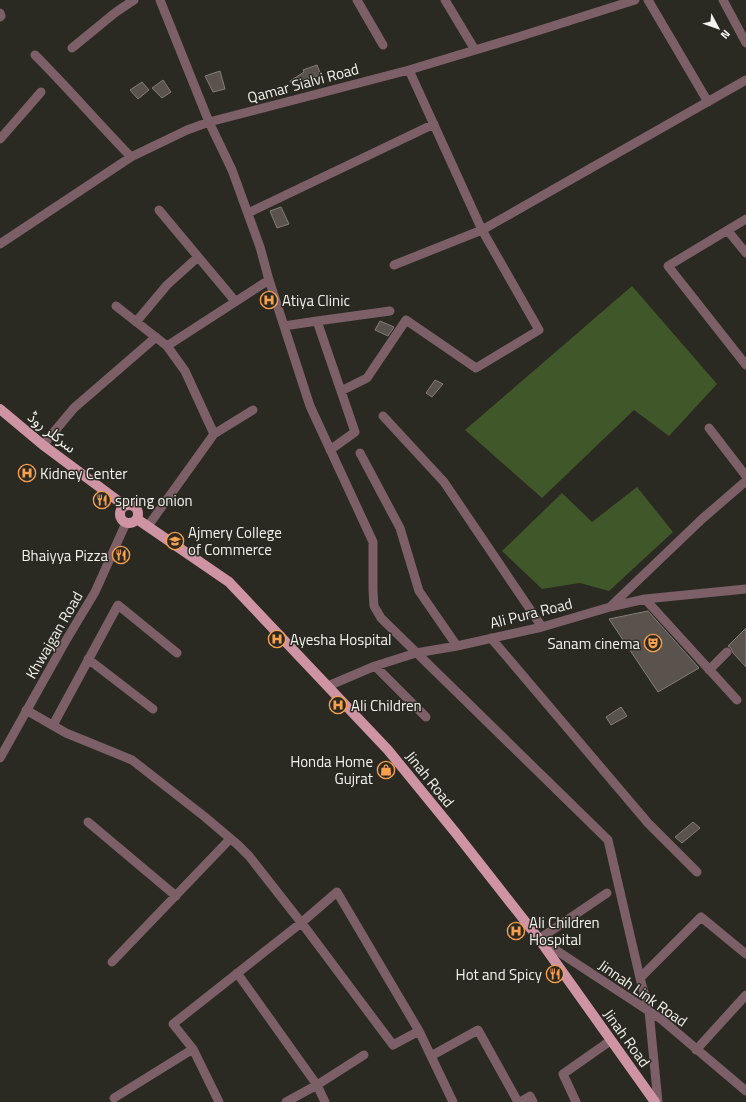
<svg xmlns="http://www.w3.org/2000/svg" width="746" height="1102" font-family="'Titillium Web','Noto Sans Arabic',sans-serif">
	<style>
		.green { fill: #405729 }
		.building { fill: #59524d; stroke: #857e78 }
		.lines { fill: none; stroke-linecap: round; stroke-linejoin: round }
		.minor { stroke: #7c5f67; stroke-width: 9 }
		.major { stroke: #cf94a4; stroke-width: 10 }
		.labels { text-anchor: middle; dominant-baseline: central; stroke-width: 3; stroke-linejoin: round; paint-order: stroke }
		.street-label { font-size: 15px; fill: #f3f2ed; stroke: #2a2922 }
		.poi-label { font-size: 15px; fill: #f3f2ed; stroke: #2a2922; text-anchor: start }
	</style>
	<rect width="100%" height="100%" fill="#2a2922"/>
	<!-- green -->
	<path class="green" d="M 632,286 L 717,384 L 669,436 L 634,410 L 542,498 L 465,430 Z
		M 637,487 L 673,532 L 609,591 L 580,583 L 542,589 L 502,551 L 562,493 L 592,522 Z"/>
	<!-- building -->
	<path class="building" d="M 317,65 L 321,75 L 291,83 L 290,81 L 304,72 L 303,70 Z
		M 220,71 L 225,89 L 213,92 L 205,76 Z
		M 163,80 L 171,92 L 162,98 L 152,88 Z
		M 142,82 L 149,90 L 138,99 L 130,90 Z
		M 281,207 L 289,224 L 277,228 L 270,211 Z
		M 380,321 L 394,327 L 388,336 L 375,330 Z
		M 435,380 L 443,384 L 432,397 L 426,393 Z
		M 648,611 L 699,668 L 658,692 L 609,619 Z
		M 746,628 L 746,667 L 733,653 L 731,648 L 728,646 Z
		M 621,707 L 627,716 L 611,725 L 606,717 Z
		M 693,822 L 700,828 L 682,843 L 675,837 Z"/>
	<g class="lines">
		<!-- minor -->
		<path class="minor" d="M 160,0 L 209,122 L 232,170 L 260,247 L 269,280 L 310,406 L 373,542 L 373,590 L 374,606 L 381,618 L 608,840 L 640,978 L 649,1011 L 658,1102
			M 357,0 L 383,45
			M 445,0 L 475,50
			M 648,0 L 708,102
			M 723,0 L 746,43
			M 0,13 L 1,16 L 0,17
			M 72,48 L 116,12 L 134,0
			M 35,55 C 68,88 98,123 131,157
			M 0,139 L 41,92
			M 159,210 L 235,301
			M 248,213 L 434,124
			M 746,219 L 668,266 L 746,365
			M 728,231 L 746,253
			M 0,244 L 131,157 L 187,130 L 209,122 L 409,70 L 515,38 L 635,0
			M 394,265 L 482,230 L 746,80
			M 116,306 L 167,346 L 185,371 L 214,434
			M 317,321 L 390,311
			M 136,322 L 167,285 L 198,257
			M 284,326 L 317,321 L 355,432 L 330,450
			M 167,346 L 269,280
			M 341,391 L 367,378 L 406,320 L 476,368 L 539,330 L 482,230 L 409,70
			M 383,416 L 444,482 L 542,627
			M 709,428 L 746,476
			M 43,445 L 74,408 L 156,337
			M 360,453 L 400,528 L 419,591 L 457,646
			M 148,526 L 214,434 L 253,410
			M 645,599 L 737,700
			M 610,607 L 702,519 L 746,481
			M 491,638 L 648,823 L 697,872
			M 88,659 L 153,709
			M 375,666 L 426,717
			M 709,670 L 727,652
			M 328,686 L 375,666 L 416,653 L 457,646 L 542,627 L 610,607 L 645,599 L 746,589
			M 26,710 L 66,733 L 132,760 L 205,817 L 238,845 L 249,856 L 307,930 L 393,1045 L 419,1031 L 453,1102
			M 53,725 L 118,605 L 177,653
			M 0,758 L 65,642 L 95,592 L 126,523
			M 88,822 L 176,896
			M 607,893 L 539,939 L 661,1019 L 746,1091
			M 112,962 L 230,839
			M 237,973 L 317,1085 L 325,1102
			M 640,978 L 701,917 L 746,954
			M 193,1049 L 219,1102
			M 696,1050 L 746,995
			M 431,1056 L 478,1030 L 518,1102
			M 114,1098 L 193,1049 L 173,1024 L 301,923 L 337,892 L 419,1031
			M 286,1102 L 317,1085 L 364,1055
			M 520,1102 L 530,1096 L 533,1102
			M 576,1102 L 563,1074 L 610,1041"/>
		<!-- major -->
		<path class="major" d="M 0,409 L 43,445 L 125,506
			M120 514a9 9 0 1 1 18 0a9 9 0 1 1-18 0Z
			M 137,519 L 229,582 L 388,750 L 455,832 L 539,939 L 655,1102"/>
	</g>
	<!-- icons -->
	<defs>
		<symbol id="hospital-ring" viewBox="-11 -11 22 22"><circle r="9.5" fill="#2a2922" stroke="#f9a04c" stroke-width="1.5"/><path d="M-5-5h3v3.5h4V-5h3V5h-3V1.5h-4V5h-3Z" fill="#f9a04c"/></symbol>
		<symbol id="restaurant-ring" viewBox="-11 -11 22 22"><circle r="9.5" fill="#2a2922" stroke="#f9a04c" stroke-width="1.5"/><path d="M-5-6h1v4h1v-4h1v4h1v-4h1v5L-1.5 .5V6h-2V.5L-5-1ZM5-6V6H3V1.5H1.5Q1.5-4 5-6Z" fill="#f9a04c"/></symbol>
		<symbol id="university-ring" viewBox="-11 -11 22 22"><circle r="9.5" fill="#2a2922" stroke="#f9a04c" stroke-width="1.5"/><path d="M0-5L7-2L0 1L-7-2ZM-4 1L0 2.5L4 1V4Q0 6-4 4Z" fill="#f9a04c"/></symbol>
		<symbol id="theatre-ring" viewBox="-11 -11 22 22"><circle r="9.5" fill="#2a2922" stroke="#f9a04c" stroke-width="1.5"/><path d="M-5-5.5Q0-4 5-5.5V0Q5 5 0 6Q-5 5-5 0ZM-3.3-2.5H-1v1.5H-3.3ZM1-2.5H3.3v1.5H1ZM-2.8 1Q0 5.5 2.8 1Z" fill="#f9a04c"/></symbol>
		<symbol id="shop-ring" viewBox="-11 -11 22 22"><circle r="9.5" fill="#2a2922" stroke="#f9a04c" stroke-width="1.5"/><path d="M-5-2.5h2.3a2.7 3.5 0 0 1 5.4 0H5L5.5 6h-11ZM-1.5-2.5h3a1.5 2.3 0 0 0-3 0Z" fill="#f9a04c"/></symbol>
	</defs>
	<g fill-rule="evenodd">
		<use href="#hospital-ring" x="259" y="290" width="20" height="20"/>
		<use href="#hospital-ring" x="17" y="463" width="20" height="20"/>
		<use href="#restaurant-ring" x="92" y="490" width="20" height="20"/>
		<use href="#university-ring" x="165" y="531" width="20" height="20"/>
		<use href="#restaurant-ring" x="111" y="545" width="20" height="20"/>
		<use href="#hospital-ring" x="267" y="629" width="20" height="20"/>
		<use href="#theatre-ring" x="643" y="633" width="20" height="20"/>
		<use href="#hospital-ring" x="328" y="695" width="20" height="20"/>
		<use href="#shop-ring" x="376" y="760" width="20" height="20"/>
		<use href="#hospital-ring" x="506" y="921" width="20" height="20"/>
		<use href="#restaurant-ring" x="545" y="964" width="20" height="20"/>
	</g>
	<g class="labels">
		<!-- street labels -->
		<g class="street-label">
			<text transform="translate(303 83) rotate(-15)">Qamar Sialvi Road</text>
			<text transform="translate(52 432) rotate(38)">سرکلر روڈ</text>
			<text transform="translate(531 613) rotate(-14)">Ali Pura Road</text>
			<text transform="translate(54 635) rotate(-60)">Khwajgan Road</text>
			<text transform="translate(430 779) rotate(51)">Jinah Road</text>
			<text transform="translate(643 993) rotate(35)">Jinnah Link Road</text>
			<text transform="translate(627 1038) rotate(54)">Jinah Road</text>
		</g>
		<!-- poi labels -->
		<g class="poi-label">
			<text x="282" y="300">Atiya Clinic</text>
			<text x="40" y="473">Kidney Center</text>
			<text x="115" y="500">spring onion</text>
			<text x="188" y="532">Ajmery College<tspan x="188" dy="17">of Commerce</tspan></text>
			<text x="108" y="555" text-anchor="end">Bhaiyya Pizza</text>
			<text x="290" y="639">Ayesha Hospital</text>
			<text x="640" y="643" text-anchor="end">Sanam cinema</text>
			<text x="351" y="705">Ali Children</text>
			<text x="373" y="761" text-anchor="end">Honda Home<tspan x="373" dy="17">Gujrat</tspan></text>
			<text x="529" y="922">Ali Children<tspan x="529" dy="17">Hospital</tspan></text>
			<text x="542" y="974" text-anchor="end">Hot and Spicy</text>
		</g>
	</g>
	<!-- north arrow -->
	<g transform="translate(718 28) rotate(131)" stroke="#2a2922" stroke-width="3" paint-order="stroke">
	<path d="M0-3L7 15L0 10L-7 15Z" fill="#f3f2ed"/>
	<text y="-6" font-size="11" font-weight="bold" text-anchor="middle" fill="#f3f2ed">N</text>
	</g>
</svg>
